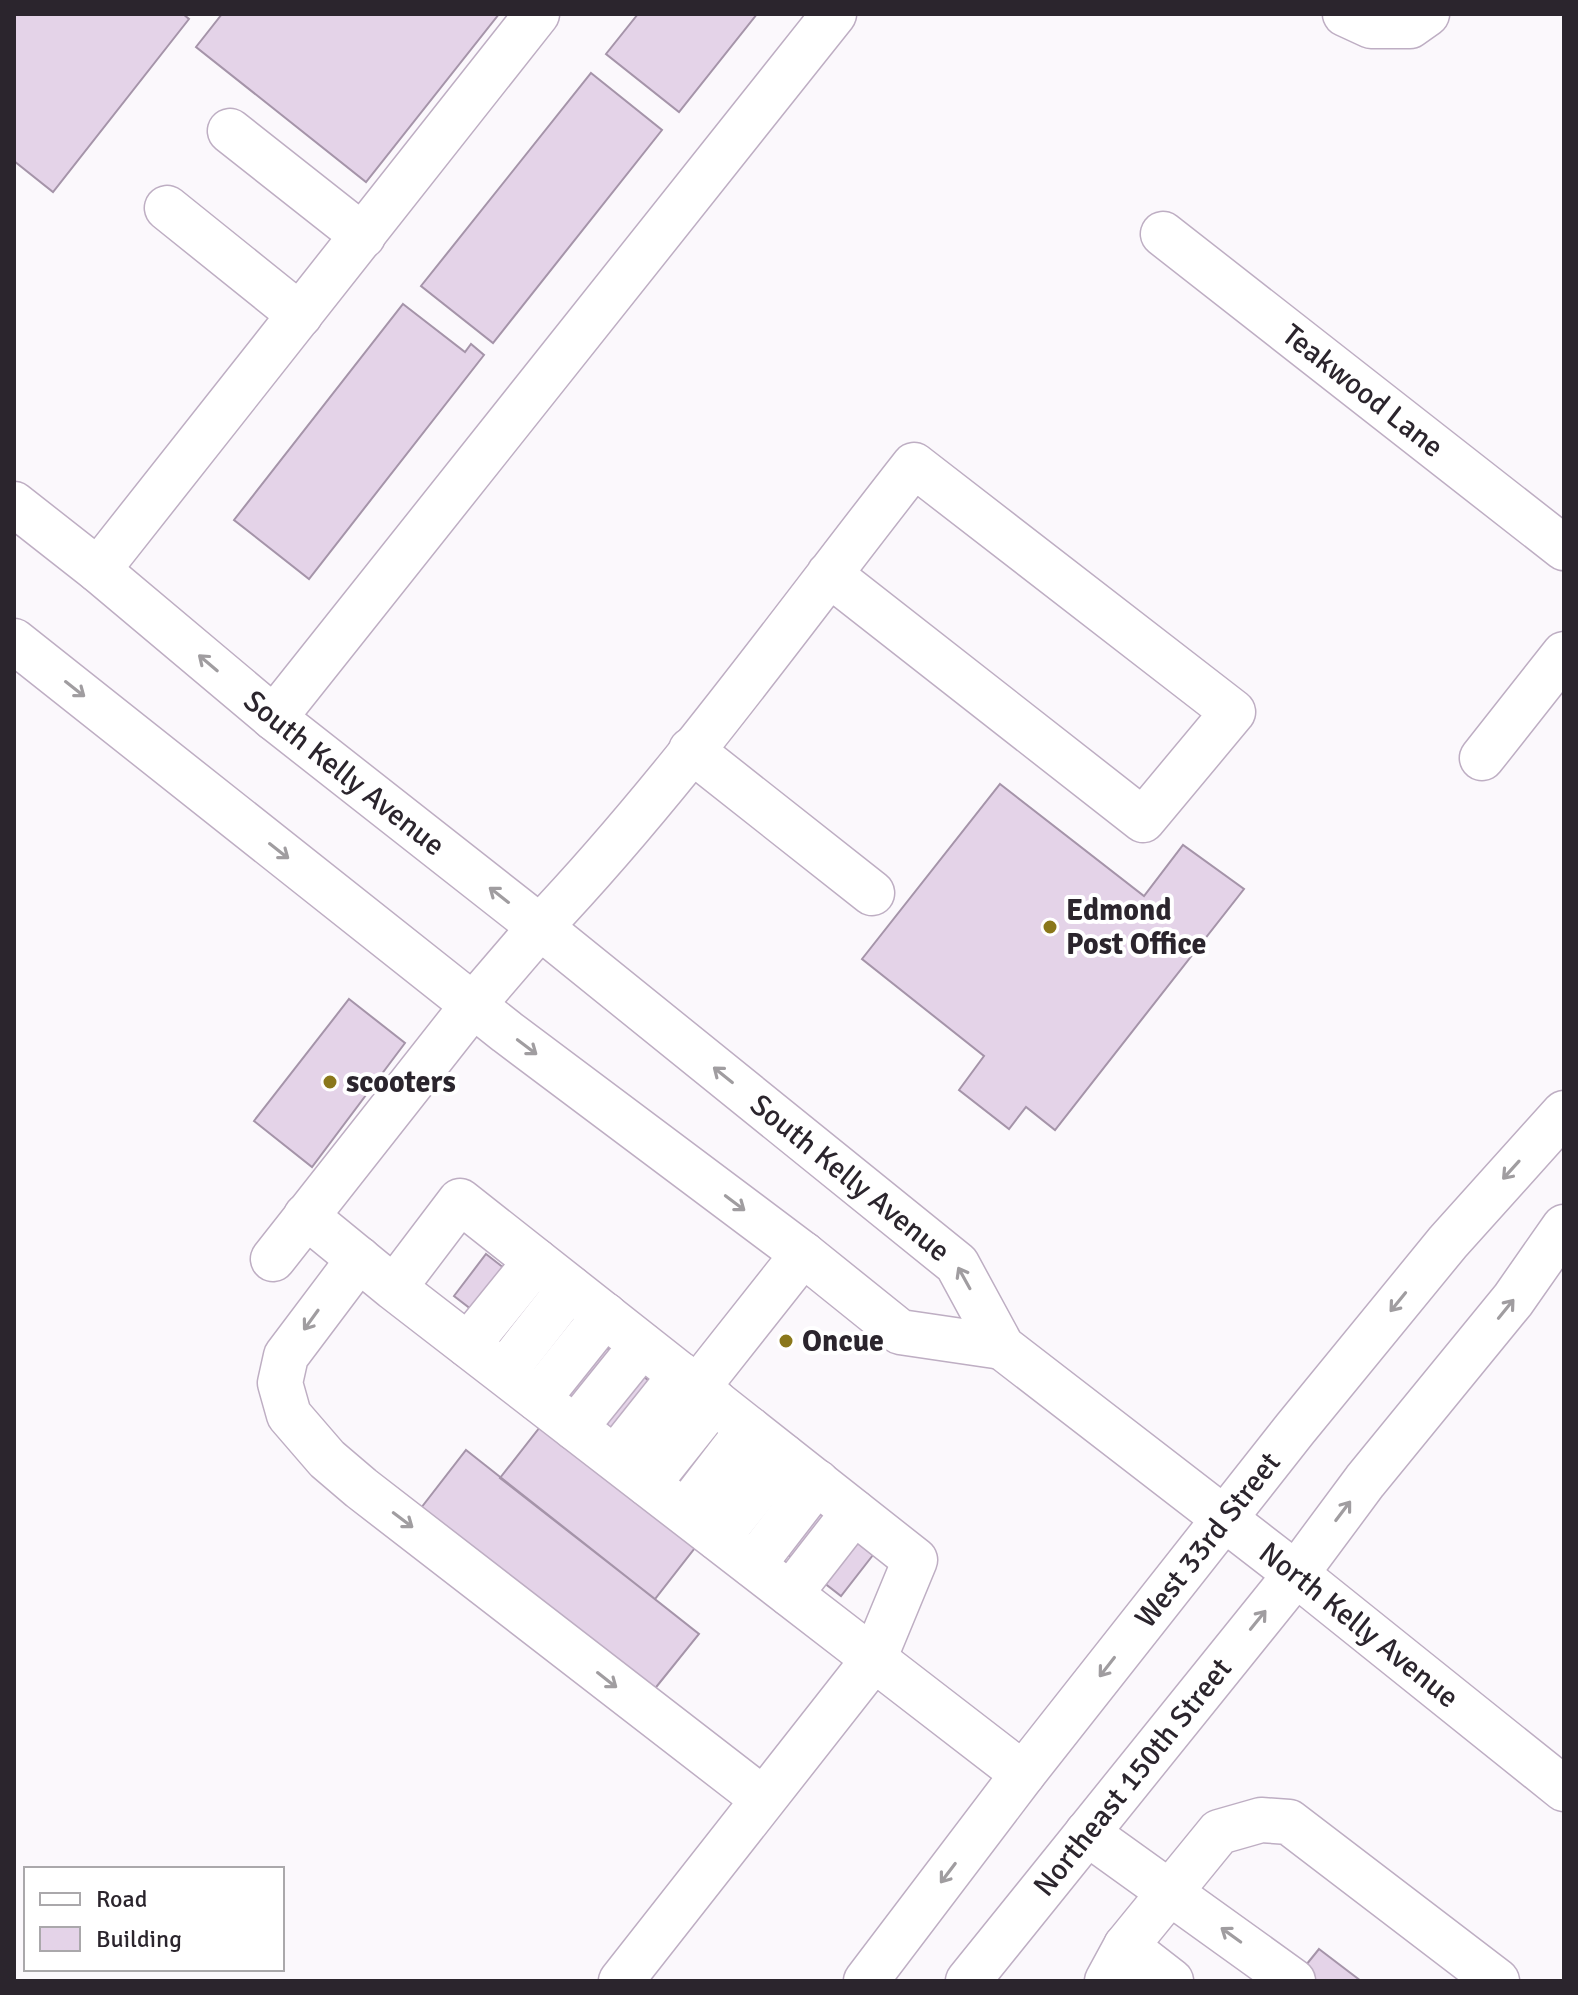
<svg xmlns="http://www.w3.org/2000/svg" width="1578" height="1995" font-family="Signika,sans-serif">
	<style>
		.building { fill: #e4d3e8; stroke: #a594a9; stroke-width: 2 }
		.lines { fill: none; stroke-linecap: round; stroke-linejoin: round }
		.minor-casing { stroke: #beaec3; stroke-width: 47 }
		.major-casing { stroke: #beaec3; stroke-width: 47 }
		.minor { stroke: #fff; stroke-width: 44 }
		.major { stroke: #fff; stroke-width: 44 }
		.oneway { stroke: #a09da0 }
		.poi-dot { fill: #8a771b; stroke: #fff; stroke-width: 3 }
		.labels { text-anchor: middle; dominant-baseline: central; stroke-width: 8; stroke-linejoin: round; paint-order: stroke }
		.street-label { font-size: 30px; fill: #2b252d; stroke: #fff }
		.poi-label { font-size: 30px; font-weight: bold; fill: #2b252d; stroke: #fff; text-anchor: start }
	</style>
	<rect width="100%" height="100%" fill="#fbf8fc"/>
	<!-- building -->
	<path class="building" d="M 14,14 L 183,14 L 189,19 L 53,192 L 14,161 Z
		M 222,14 L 499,14 L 366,182 L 196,47 Z
		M 638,14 L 757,14 L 679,112 L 606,54 Z
		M 591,73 L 662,130 L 493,343 L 421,286 Z
		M 403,304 L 465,352 L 471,344 L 484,355 L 309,579 L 234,520 Z
		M 1000,784 L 1144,896 L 1183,845 L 1244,889 L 1055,1130 L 1026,1107 L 1009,1129 L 959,1090 L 984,1056 L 862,959 Z
		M 349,999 L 405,1043 L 312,1167 L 254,1121 Z
		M 486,1254 L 873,1555 L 841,1596 L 752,1527 L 709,1530 L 655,1599 L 500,1478 L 554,1409 L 550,1370 L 454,1296 Z
		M 466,1450 L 699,1634 L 653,1691 L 421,1508 Z
		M 1319,1949 L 1361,1981 L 1293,1981 Z"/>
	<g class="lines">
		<defs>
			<g id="minor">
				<path d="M 1345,14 L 1371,26 L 1410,26 L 1427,14"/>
				<path d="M 230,131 L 363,236"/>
				<path d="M 167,208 L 300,315"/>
				<path id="s1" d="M 1163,234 L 1564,548"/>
				<path d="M 98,570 L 537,14"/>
				<path d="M 274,718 L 834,14"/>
				<path d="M 691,750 L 872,893"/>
				<path d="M 1482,758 L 1564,654"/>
				<path d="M 540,927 C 676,784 792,620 914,465 L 1233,712 L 1143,820 L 829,574"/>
				<path d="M 306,1216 L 394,1288 L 460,1201 L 915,1560 L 874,1659 L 394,1288"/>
				<path d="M 273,1259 L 473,1005"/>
				<path d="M 359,1259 L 286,1356 L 280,1383 L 289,1415 L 327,1459 L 361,1488 L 763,1799"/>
				<path d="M 468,1345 L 536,1261"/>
				<path d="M 504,1372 L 570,1288"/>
				<path d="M 697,1388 L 803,1254"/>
				<path d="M 538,1399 L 605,1315"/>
				<path d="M 575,1428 L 642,1345"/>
				<path d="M 615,1458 L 681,1375"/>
				<path d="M 648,1484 L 714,1401"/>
				<path d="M 685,1512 L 749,1429"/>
				<path d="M 718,1538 L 783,1456"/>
				<path d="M 753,1565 L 817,1482"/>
				<path d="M 790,1594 L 854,1512"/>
				<path d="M 1087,1833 L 1293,1981"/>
				<path d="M 1126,1946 L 1171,1981"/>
				<path d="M 621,1981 L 874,1659 L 1023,1774"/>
				<path d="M 1107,1981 L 1126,1946 L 1219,1832 L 1261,1820 L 1289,1822 L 1497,1981"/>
			</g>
			<g id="major">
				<path id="s2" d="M 14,504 L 98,570 L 274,718 L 540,927 L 957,1264 L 1002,1347 L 1296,1574 L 1564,1789"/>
				<path d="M 14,641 L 507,1032 L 803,1254 L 900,1332 L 1002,1347"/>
				<path d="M 473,1005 L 540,927"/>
				<path id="s3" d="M 866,1981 L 1023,1774 L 1295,1429 L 1448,1242 L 1564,1113"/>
				<path id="s4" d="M 968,1981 L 1296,1574 L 1365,1481 L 1513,1300 L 1564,1227"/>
			</g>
		</defs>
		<!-- minor casing -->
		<use href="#minor" class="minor-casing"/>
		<!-- major casing -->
		<use href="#major" class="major-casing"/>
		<!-- minor -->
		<use href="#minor" class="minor"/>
		<!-- major -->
		<use href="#major" class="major"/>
	</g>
	<!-- one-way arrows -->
	<defs><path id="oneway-shaft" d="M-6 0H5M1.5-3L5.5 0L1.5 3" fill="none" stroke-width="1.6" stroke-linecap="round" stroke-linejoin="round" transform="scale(2)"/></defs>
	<g class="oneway">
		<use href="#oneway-shaft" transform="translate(208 663) rotate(-140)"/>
		<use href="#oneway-shaft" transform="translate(75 689) rotate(38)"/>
		<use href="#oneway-shaft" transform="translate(279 851) rotate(38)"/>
		<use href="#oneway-shaft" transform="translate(499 895) rotate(-142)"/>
		<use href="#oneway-shaft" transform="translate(527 1047) rotate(37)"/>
		<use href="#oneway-shaft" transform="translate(723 1075) rotate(-141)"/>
		<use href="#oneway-shaft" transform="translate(1511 1170) rotate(132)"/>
		<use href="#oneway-shaft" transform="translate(735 1203) rotate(37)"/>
		<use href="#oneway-shaft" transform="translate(964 1278) rotate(-119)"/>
		<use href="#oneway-shaft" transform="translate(1398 1302) rotate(129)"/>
		<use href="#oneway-shaft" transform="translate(1506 1309) rotate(-51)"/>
		<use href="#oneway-shaft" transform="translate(311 1320) rotate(126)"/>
		<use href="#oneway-shaft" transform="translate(1343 1511) rotate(-53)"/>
		<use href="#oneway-shaft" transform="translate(403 1520) rotate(37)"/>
		<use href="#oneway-shaft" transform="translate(1258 1620) rotate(-51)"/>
		<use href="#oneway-shaft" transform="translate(1107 1667) rotate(128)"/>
		<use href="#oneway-shaft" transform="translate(607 1680) rotate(38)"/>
		<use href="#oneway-shaft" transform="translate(948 1873) rotate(127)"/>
		<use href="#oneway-shaft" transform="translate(1231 1935) rotate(-144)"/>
	</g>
	<!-- markers -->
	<g class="poi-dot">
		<circle cx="1050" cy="927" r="8"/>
		<circle cx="330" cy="1082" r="8"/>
		<circle cx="786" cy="1341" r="8"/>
	</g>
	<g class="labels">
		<!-- street labels -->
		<g class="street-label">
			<text stroke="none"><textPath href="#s1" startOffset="254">Teakwood Lane</textPath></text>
			<text stroke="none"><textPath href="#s2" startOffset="426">South Kelly Avenue</textPath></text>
			<text stroke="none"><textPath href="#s2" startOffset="1074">South Kelly Avenue</textPath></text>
			<text stroke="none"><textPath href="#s3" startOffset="558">West 33rd Street</textPath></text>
			<text stroke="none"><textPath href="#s2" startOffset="1758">North Kelly Avenue</textPath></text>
			<text stroke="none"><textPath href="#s4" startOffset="262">Northeast 150th Street</textPath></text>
		</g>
		<!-- poi labels -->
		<g class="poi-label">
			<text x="1066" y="910">Edmond<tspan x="1066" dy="34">Post Office</tspan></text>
			<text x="346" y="1082">scooters</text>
			<text x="802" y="1341">Oncue</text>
		</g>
	</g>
	<!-- border -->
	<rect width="1578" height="1995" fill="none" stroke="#2b252d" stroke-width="32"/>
	<!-- legend -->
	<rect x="24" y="1867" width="260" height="104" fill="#ffffff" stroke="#aaa8ab" stroke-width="2"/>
	<rect x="40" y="1893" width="40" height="12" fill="#ffffff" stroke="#aaa8ab" stroke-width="2"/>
	<text x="96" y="1907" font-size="24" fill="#2b252d">Road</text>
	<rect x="40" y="1927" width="40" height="24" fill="#e4d3e8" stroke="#aaa8ab" stroke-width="2"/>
	<text x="96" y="1947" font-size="24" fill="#2b252d">Building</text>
</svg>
